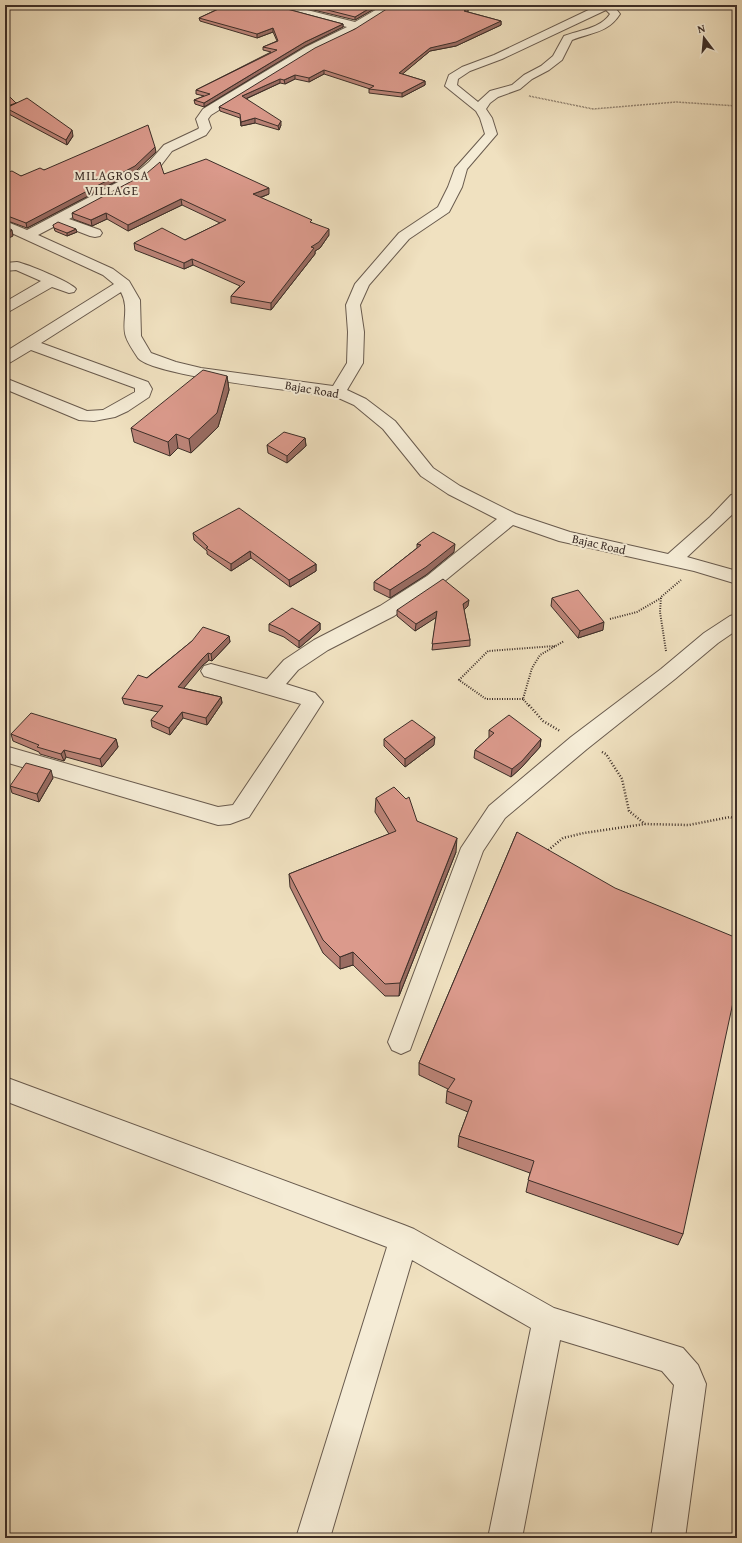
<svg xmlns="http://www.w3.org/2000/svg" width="742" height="1543" font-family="'Gentium Book Plus',serif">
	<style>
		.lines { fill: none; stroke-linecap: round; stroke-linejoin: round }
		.minor-casing { stroke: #695b4e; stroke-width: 2 }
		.path-far2 { stroke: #3c2e28; stroke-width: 1.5; stroke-dasharray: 0.5 1; stroke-linecap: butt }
		.path-far1 { stroke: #3c2e28; stroke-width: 2; stroke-dasharray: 1 1.5; stroke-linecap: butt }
		.path { stroke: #3c2e28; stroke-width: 2.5; stroke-dasharray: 1 2; stroke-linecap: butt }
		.minor { fill: #f5ecd6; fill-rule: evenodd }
		.wall { fill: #bc8478; stroke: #3c2e28 }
		.shaded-wall { fill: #996c62; stroke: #3c2e28 }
		.building { fill: #db9a8c; stroke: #3c2e28 }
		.labels { text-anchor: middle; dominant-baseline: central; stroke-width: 4; stroke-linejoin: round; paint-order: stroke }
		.far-street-label { font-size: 12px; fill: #3c2e28; stroke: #f5ecd6 }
		.far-neighbourhood-label { font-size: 13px; letter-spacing: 1px; fill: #3c2e28; stroke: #f5ecd6 }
	</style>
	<rect width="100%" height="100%" fill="#f0e1c0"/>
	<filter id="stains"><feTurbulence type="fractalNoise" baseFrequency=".005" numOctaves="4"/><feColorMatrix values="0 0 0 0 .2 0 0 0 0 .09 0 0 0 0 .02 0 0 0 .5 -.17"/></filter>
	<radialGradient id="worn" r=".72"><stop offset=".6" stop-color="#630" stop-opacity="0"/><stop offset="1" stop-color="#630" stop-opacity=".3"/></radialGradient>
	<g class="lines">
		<defs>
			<path id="minor" d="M 270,5 L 287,5 L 355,22 L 384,5 L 396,5 L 354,32 L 314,51 L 211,115 L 208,119 L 211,128 L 206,135 L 172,151 L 159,168 L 147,178 L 69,219 L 100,230 L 102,233 L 100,236 L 95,237 L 90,236 L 59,224 L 38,235 L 113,269 L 129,281 L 140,300 L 141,336 L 151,353 L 176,362 L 201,368 L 333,386 L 347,363 L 348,332 L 346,305 L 355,284 L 399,233 L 438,207 L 448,187 L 455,168 L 485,134 L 480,118 L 476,111 L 445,86 L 449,75 L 462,67 L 494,55 L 599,5 L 613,5 L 620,14 C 608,33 592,32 572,40 L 562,60 L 549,70 L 532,79 L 520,89 L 498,97 L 490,103 L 486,109 L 492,118 L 497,134 L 467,169 L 462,187 L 449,212 L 409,239 L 369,285 L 360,305 L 364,332 L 363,363 L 347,390 L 366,399 L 395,421 L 433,468 L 460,486 L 516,514 L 570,532 L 668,554 L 710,517 L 731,495 L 737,494 L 737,510 L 687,557 L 737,571 L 737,584 L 694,571 L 559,541 L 513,525 L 441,584 L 394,616 L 328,650 L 298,670 L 286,684 L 315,693 L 323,702 L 249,817 L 230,824 L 218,825 L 5,762 L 5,746 L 218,807 L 233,805 L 301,704 L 204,676 L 201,671 L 204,666 L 211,664 L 267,679 L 284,660 L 314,640 L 380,606 L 427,576 L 497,519 L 448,494 L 421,476 L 383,429 L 354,405 L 334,396 C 303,392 153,376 138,358 C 134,352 128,343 126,337 C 121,323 130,309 121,292 L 41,343 L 148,382 L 152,389 L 149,397 L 128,411 L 115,417 L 94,421 L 79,420 L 5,389 L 5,378 L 87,411 L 103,410 L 135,392 L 135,388 L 31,350 L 11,362 L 5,364 L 5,352 L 114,284 L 103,275 L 5,230 L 5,221 L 27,230 L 137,172 L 149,162 L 164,145 L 198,129 L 199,128 L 196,119 L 203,109 L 306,47 L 347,27 L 271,7 ZM 606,10 L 610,14 C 600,29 579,30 564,36 L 553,56 L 541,66 L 524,75 L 512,85 L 490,91 L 478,102 L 457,85 L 458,79 L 470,71 L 502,59 Z
				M 17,262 C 27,264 71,282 76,289 L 74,292 L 69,293 L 52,287 L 10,311 L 5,313 L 5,302 L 41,281 L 16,270 L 5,271 L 5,263 Z
				M 737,614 L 737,630 L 718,643 L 675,679 L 587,749 L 505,818 L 483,851 L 410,1050 L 401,1054 L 392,1050 L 388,1042 L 461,848 L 489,806 L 571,737 L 661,669 L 704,633 L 730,616 Z
				M 5,1077 L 404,1225 L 414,1229 L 554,1308 L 683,1348 L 698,1365 L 706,1384 L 685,1538 L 651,1538 L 674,1385 L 662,1371 L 560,1340 L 522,1538 L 488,1538 L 531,1328 L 412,1260 L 330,1538 L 296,1538 L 387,1247 L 5,1101 Z"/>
		</defs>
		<!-- minor casing -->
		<use href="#minor" class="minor-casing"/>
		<!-- path-far2 -->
		<path class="path-far2" d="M 529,96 L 593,109 L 676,102 L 737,106"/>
		<!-- path-far1 -->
		<path class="path-far1" d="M 610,619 L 637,612 L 661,598
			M 666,651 L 660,612 L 661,597 L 681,580
			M 523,699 L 486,699 L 459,680 L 488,651 L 555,646
			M 529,706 L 523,699 L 532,668 L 540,655 L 564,641"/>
		<!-- path -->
		<path class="path" d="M 529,705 L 543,721 L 560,731
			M 602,752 L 606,754 L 622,779 L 629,811 L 645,824
			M 546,852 L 563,838 L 584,833 L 645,824 L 689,825 L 730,817 L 737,819"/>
		<!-- minor -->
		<use href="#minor" class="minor"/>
	</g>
	<!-- wall -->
	<path class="wall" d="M 209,5 L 272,5 L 343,24 L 343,27 L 305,46 L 204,107 L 195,104 L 194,100 L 204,96 L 196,94 L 196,90 L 271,52 L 263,50 L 263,47 L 277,41 L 273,32 L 257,38 L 200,21 L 199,18 L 220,8 Z
		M 293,5 L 381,5 L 355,20 Z
		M 468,8 L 468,12 L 501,21 L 501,25 L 456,46 L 430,51 L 402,74 L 425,81 L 425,85 L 402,97 L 369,93 L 369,89 L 370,89 L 324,74 L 309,82 L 295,79 L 285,84 L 280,83 L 246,99 L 281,125 L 279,130 L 255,123 L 241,126 L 240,118 L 220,111 L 219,107 L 355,29 Z
		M 5,92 L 16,103 L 73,136 L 67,145 L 7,113 L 7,111 L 5,112 Z
		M 156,152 L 136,171 L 27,228 L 5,220 L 5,173 L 21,176 L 44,170 Z
		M 164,174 L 269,194 L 260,198 L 312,223 L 329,235 L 320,248 L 315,251 L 315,254 L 271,310 L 231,303 L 231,296 L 240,286 L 193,265 L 184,269 L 135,250 L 134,243 L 185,240 L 220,223 L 182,205 L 128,231 L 107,219 L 92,226 L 73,219 L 72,213 Z
		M 53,225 L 77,232 L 67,236 L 55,231 Z
		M 227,376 L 229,390 L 218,427 L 191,453 L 178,448 L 170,456 L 134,442 L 131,428 Z
		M 305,438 L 306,446 L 287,463 L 268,453 L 267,445 Z
		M 193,533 L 316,564 L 316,571 L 290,587 L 251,558 L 231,571 L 207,554 L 207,551 L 194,540 Z
		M 417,544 L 454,552 L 426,575 L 390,598 L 374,590 L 374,582 L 417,548 Z
		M 552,598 L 603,630 L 578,638 L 551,606 Z
		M 468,606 L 464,610 L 470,640 L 470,646 L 432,650 L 436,617 L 415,631 L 397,616 L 397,610 Z
		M 320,623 L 320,630 L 299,648 L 284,637 L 269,631 L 269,624 Z
		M 229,636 L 230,642 L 212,661 L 209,660 L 203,665 L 183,688 L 221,697 L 222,703 L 207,725 L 183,718 L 170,735 L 152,727 L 151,720 L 158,712 L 124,704 L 122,698 L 192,641 Z
		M 489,730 L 541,739 L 540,747 L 521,768 L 511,777 L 474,758 L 475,750 L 489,738 Z
		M 11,734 L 116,739 L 118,747 L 102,767 L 66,757 L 64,761 L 40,754 L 39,752 L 13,741 Z
		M 384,739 L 434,745 L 405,767 L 384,746 Z
		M 53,778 L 39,802 L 12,793 L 10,786 Z
		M 376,798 L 417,821 L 456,852 L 399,996 L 385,996 L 353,965 L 340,969 L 323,953 L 290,887 L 289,874 L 389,834 L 375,812 Z
		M 517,832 L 683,1234 L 678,1245 L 526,1192 L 530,1173 L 458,1147 L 459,1136 L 468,1112 L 446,1103 L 447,1091 L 448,1089 L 419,1075 L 419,1063 Z"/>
	<!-- shaded-wall -->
	<path class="shaded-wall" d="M 375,5 L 381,5 L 355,20 L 355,17 Z
		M 468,8 L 468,11 L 464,14 L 464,11 Z
		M 501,21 L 501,25 L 456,46 L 430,51 L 399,77 L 399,73 L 430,48 Z
		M 343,24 L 343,27 L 305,46 L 204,107 L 204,103 L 305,42 Z
		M 273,28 L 273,32 L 257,38 L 257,34 Z
		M 324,70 L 324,74 L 309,82 L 309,78 Z
		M 295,75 L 295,79 L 285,84 L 284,80 Z
		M 280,79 L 280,83 L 243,100 L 242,96 Z
		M 425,81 L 425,85 L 402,97 L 402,93 Z
		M 17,103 L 6,108 L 7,111 L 5,112 L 5,107 Z
		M 255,118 L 255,123 L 241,126 L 241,122 Z
		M 281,121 L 281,125 L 279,130 L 278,126 Z
		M 72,130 L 73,136 L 67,145 L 66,140 Z
		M 155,147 L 156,152 L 136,171 L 27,228 L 26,223 Z
		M 269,188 L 269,194 L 253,200 L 253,194 Z
		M 181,199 L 182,205 L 128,231 L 128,225 Z
		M 106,213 L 107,219 L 92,226 L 91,220 Z
		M 76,229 L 77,232 L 67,236 L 67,233 Z
		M 329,229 L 329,235 L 320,248 L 315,251 L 315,254 L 271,310 L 271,303 L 311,247 Z
		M 12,230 L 13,236 L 5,240 L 5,234 Z
		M 192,259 L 193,265 L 184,269 L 184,263 Z
		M 227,376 L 229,390 L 218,427 L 191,453 L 189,439 Z
		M 176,434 L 178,448 L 170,456 L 168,442 Z
		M 305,438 L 306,446 L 287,463 L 287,456 Z
		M 455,544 L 454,552 L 426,575 L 390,598 L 390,590 Z
		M 250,551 L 251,558 L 231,571 L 231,564 Z
		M 316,564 L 316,571 L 290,587 L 289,580 Z
		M 469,600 L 468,606 L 463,611 L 463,604 Z
		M 437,611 L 437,617 L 415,631 L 416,624 Z
		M 604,622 L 603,630 L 578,638 L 580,631 Z
		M 320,623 L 320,630 L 299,648 L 299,641 Z
		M 229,636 L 230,642 L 212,661 L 211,654 Z
		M 208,653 L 209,660 L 203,665 L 179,694 L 178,687 L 202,659 Z
		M 221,697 L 222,703 L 207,725 L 206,718 Z
		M 182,712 L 183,718 L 170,735 L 169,728 Z
		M 435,737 L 434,745 L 405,767 L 405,759 Z
		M 116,739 L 118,747 L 102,767 L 100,759 Z
		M 541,739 L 540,747 L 521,768 L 511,777 L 512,769 Z
		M 64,750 L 66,757 L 64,761 L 61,754 Z
		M 51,770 L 53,778 L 39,802 L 37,794 Z
		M 457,838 L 456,852 L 399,996 L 400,983 Z
		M 353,952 L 353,965 L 340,969 L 340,957 Z"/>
	<!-- building -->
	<path class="building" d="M 222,5 L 272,5 L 343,24 L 305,42 L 204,103 L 194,100 L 210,94 L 196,90 L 277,50 L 263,47 L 278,41 L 273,28 L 257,34 L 199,18 L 225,6 Z
		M 308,5 L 375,5 L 355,17 Z
		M 393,5 L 452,5 L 468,8 L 464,11 L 501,21 L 456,42 L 430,48 L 399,73 L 425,81 L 402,93 L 369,89 L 374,86 L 324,70 L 309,78 L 295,75 L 284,80 L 280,79 L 242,96 L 281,121 L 278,126 L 255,118 L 241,122 L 240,114 L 219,107 L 315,48 L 355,29 Z
		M 5,92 L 16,103 L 5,107 Z
		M 27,98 L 72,130 L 66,140 L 6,108 Z
		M 148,125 L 155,147 L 135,166 L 26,223 L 5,215 L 5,173 L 12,171 L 21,176 L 40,168 L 44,170 Z
		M 206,159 L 269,188 L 253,194 L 312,220 L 310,222 L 329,229 L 319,242 L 311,247 L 314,248 L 271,303 L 231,296 L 245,282 L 192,259 L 184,263 L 134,243 L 162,228 L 185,240 L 226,220 L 181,199 L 128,225 L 106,213 L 91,220 L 72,213 L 147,173 L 160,162 L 164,174 Z
		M 58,222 L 76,229 L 67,233 L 54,228 L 53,225 Z
		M 5,226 L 12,230 L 5,234 Z
		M 203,370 L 227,376 L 217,413 L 189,439 L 176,434 L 168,442 L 131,428 Z
		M 284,432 L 305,438 L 287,456 L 267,445 Z
		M 239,508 L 316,564 L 289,580 L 250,551 L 231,564 L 206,548 L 208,547 L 193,533 Z
		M 433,532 L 455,544 L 426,567 L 390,590 L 374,582 L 421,545 L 417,544 Z
		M 443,579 L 469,600 L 463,604 L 470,640 L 432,644 L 437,611 L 416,624 L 397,610 Z
		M 578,590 L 604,622 L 580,631 L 552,598 Z
		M 292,608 L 320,623 L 299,641 L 283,630 L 269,624 Z
		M 203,627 L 229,636 L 211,654 L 208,653 L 202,659 L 178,687 L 221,697 L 206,718 L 182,712 L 169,728 L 151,720 L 163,706 L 122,698 L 138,675 L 147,678 L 192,641 Z
		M 31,713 L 116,739 L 100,759 L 64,750 L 61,754 L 37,747 L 39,745 L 11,734 Z
		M 509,715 L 541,739 L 522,761 L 512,769 L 475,750 L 494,733 L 489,730 Z
		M 412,720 L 435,737 L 405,759 L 384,739 Z
		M 26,763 L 51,770 L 37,794 L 10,786 Z
		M 394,787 L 406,799 L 409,797 L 417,821 L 457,838 L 400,983 L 385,984 L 353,952 L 340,957 L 323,940 L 289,874 L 396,831 L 376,798 Z
		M 517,832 L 615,888 L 737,938 L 737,984 L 683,1234 L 528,1180 L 534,1161 L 459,1136 L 472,1101 L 447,1091 L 455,1079 L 419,1063 Z"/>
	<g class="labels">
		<!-- far-street labels -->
		<g class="far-street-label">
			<text transform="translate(312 389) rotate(10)">Bajac Road</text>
			<text transform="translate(599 544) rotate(13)">Bajac Road</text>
		</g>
		<!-- far-neighbourhood labels -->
		<g class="far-neighbourhood-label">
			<text x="112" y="175">MILAGROSA<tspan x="112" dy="15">VILLAGE</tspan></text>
		</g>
	</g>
	<!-- margin -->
	<rect width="742" height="1543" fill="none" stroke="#f0e1c0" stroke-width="20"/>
	<rect x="6" y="6" width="730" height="1531" fill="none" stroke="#3c2e28" stroke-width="2"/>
	<rect x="10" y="10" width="722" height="1523" fill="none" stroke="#3c2e28"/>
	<!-- north arrow -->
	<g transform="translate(704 38) rotate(344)" stroke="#f5ecd6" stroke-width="3" paint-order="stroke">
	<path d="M0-3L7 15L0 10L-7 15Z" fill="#3c2e28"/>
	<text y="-6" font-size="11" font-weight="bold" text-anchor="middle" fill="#3c2e28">N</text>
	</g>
	<rect width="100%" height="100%" filter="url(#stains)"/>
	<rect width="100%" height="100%" fill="url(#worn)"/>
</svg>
